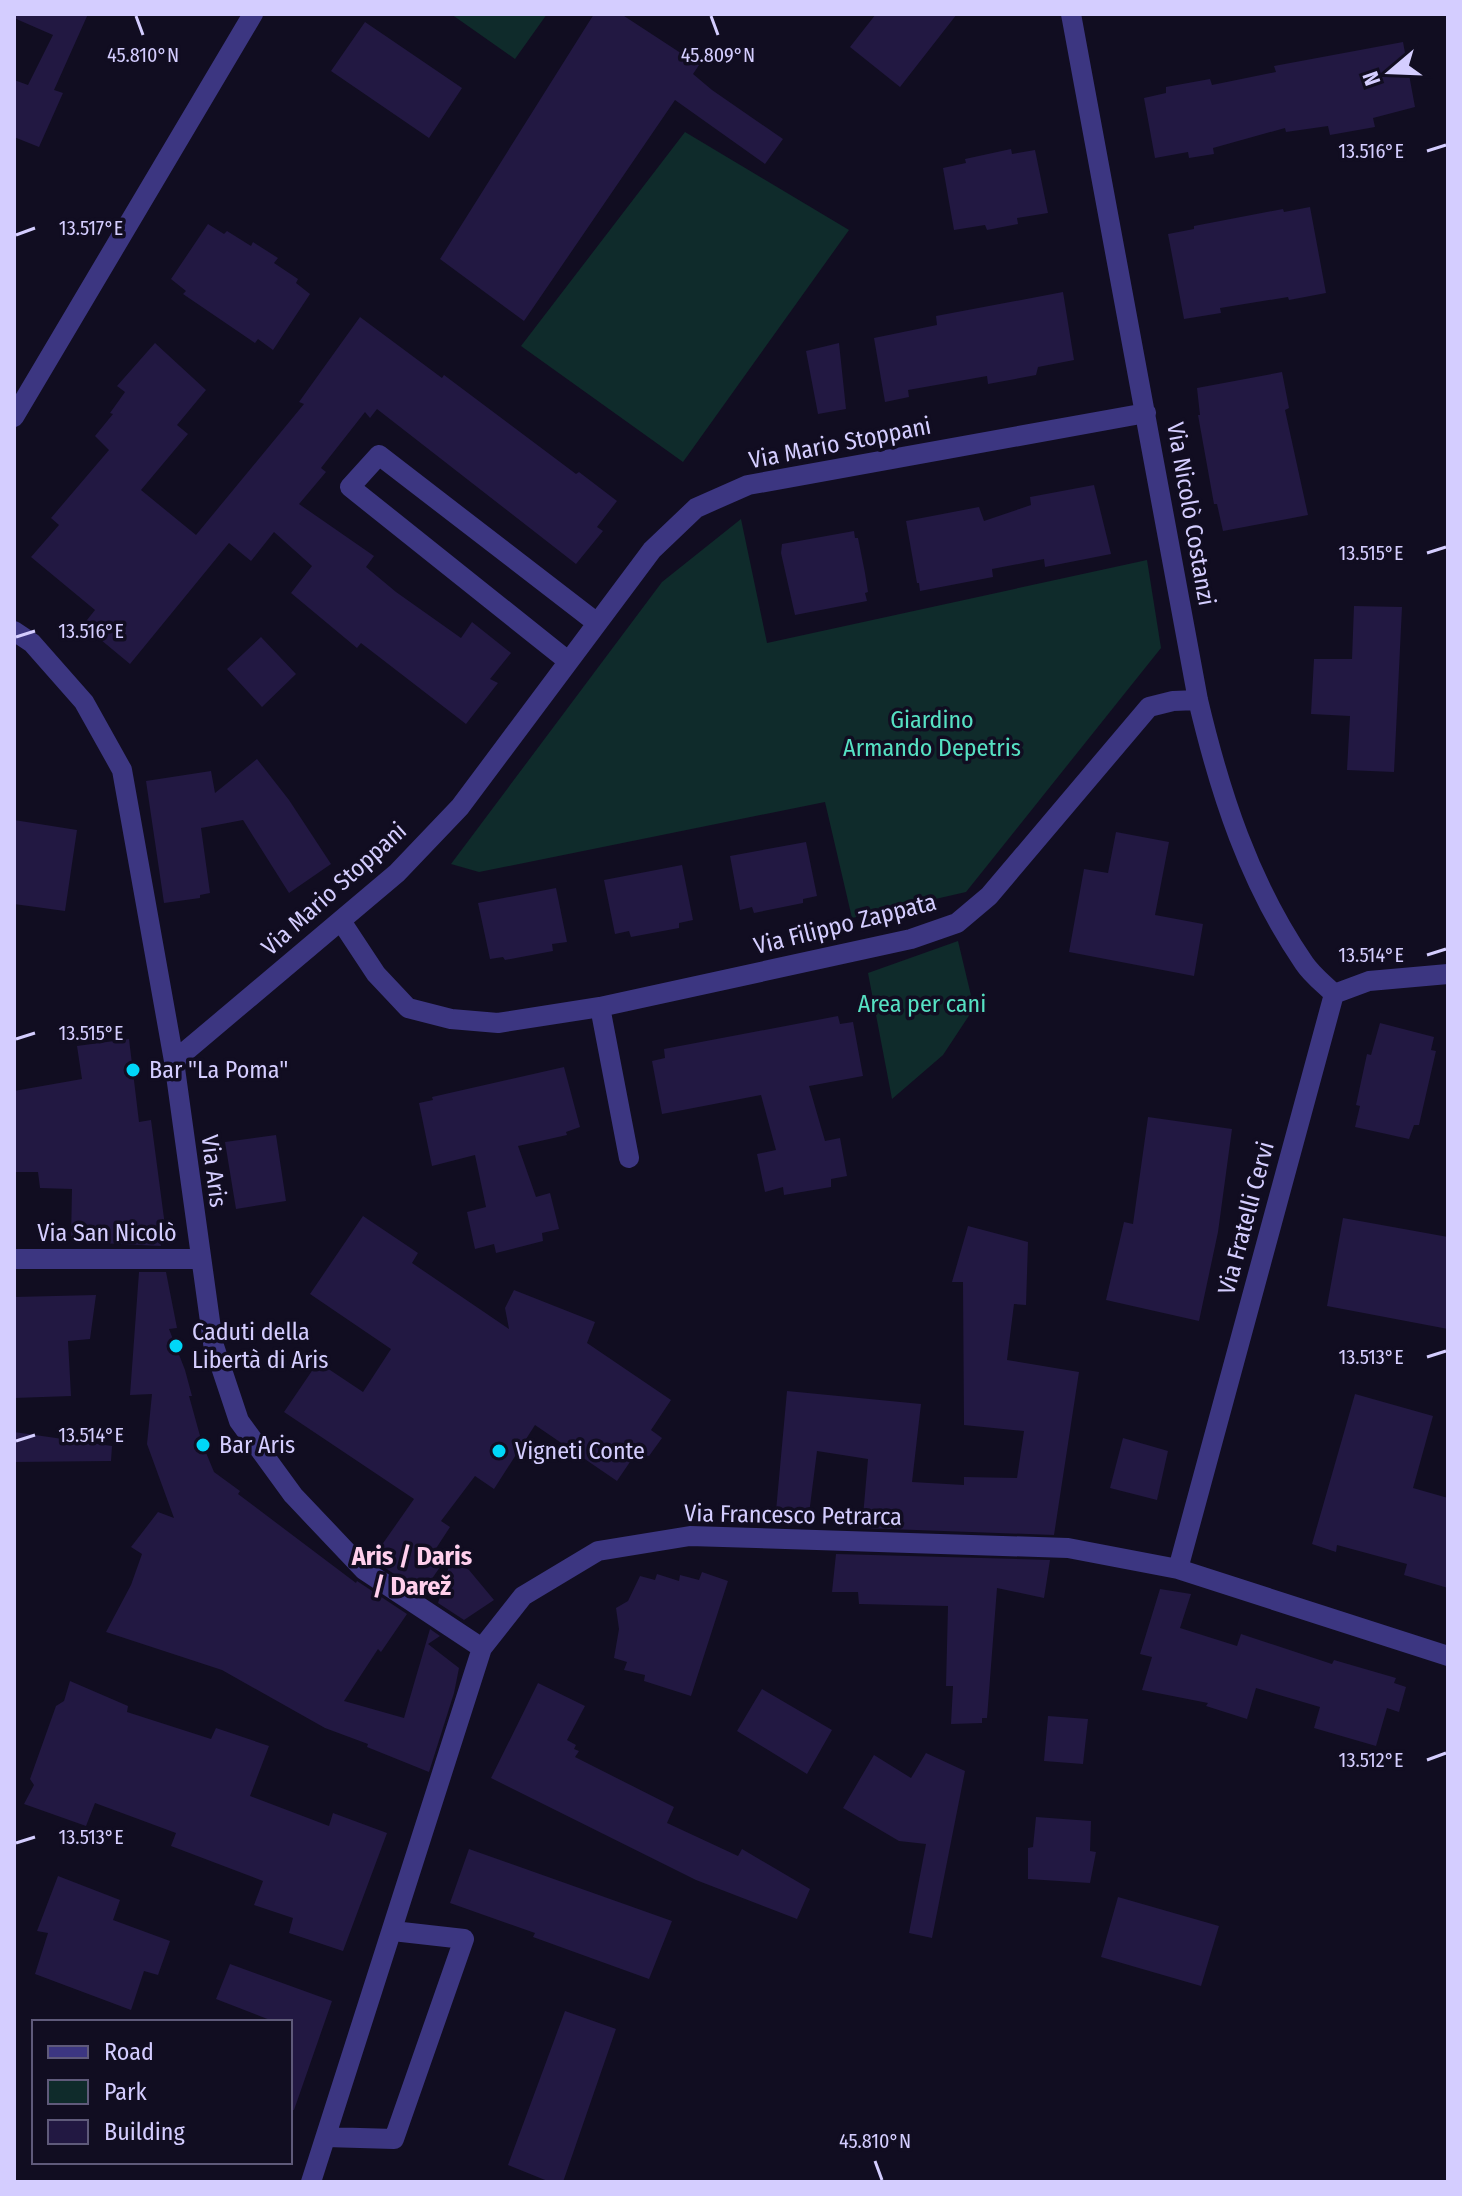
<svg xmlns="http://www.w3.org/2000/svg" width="1462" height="2196" font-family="'Fira Sans Condensed',sans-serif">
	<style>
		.green { fill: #0f2b2b }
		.building { fill: #221842 }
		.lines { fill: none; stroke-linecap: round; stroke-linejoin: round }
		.minor { stroke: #3c3681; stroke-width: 20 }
		.ticks { fill: none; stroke: #d4cdff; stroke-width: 3 }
		.poi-dot { fill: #00d6f8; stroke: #110d21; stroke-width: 3 }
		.labels { text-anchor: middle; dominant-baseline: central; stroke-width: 7; stroke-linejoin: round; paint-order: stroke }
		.street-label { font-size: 24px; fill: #d4cdff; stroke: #110d21 }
		.park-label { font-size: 24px; fill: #56e1c3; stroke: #110d21 }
		.poi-label { font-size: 24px; fill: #d4cdff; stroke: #110d21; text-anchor: start }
		.neighbourhood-label { font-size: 26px; font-weight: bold; fill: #ffcfec; stroke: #110d21 }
		.ticks-label { font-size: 20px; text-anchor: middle; fill: #d4cdff; stroke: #110d21; stroke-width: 7; stroke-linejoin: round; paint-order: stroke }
	</style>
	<rect width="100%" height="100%" fill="#110d21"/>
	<!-- green -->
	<path class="green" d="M 451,14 L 547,14 L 515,59 Z
		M 685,132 L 849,230 L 683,462 L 521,346 Z
		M 741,519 L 767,643 L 1147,560 L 1161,648 L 966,892 L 852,918 L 825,802 L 479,872 L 451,864 L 662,582 Z
		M 958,941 L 974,1008 L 943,1055 L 892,1099 L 868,973 Z"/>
	<!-- building -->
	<path class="building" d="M 14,14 L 88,14 L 54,90 L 63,93 L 39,147 L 14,137 L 14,80 L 28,85 L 53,35 L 14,18 Z
		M 594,14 L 621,14 L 699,65 L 693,74 L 712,90 L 783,139 L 765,164 L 675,100 L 524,321 L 440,259 Z
		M 876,14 L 957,14 L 900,87 L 850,47 Z
		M 365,22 L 462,88 L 429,138 L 331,71 Z
		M 1403,42 L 1415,107 L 1373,118 L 1375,127 L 1330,135 L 1328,126 L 1286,132 L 1285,128 L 1213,148 L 1214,154 L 1189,158 L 1188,152 L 1155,158 L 1144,98 L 1166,93 L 1166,87 L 1210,79 L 1212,85 L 1276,72 L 1274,66 Z
		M 1011,149 L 1012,154 L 1035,150 L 1048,213 L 1017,218 L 1018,224 L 987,230 L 985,225 L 954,230 L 943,168 L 966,163 L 965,159 Z
		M 1310,207 L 1326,293 L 1289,300 L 1288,297 L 1220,308 L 1221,313 L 1184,319 L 1168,234 L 1194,229 L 1194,226 L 1283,209 L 1284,212 Z
		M 208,224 L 224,234 L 227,231 L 251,246 L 253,242 L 278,258 L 274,263 L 298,279 L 296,283 L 310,294 L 273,350 L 258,339 L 255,343 L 183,294 L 186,291 L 171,279 Z
		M 1063,292 L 1074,360 L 1038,367 L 1036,375 L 988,384 L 987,376 L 908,390 L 909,397 L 885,402 L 874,338 L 937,325 L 936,316 Z
		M 360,317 L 442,378 L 444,375 L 576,474 L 579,472 L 617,501 L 597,527 L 603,531 L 576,564 L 377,409 L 370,418 L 365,412 L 321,468 L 326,472 L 299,504 L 374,556 L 366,567 L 396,592 L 461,638 L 472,622 L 511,653 L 490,679 L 498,683 L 466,724 L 361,643 L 357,648 L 291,593 L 312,566 L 274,532 L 251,561 L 229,543 L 130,664 L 83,625 L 95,610 L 31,557 L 59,525 L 51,518 L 109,450 L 95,436 L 113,414 L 110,413 L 125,392 L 117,386 L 155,343 L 206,390 L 177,425 L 188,434 L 141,490 L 196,535 L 304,404 L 299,402 Z
		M 839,343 L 846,409 L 818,414 L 806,351 Z
		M 1282,372 L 1289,408 L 1285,410 L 1308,515 L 1223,531 L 1217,504 L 1214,504 L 1198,415 L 1200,415 L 1197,388 Z
		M 1094,485 L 1111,554 L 1045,567 L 1044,559 L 992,569 L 993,577 L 920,591 L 919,583 L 917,583 L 906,521 L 979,507 L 984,521 L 1031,505 L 1030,497 Z
		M 854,531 L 855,538 L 858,538 L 865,573 L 868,592 L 865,593 L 867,601 L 795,615 L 781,553 L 782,544 Z
		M 1354,606 L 1402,607 L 1394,772 L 1347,770 L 1350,716 L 1311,714 L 1314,659 L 1352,659 Z
		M 261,637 L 296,674 L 262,707 L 227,669 Z
		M 257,759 L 289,800 L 331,864 L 289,893 L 243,820 L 201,828 L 210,893 L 200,895 L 200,898 L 164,903 L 146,781 L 211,771 L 215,793 Z
		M 14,820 L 77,830 L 65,911 L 14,904 Z
		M 1116,832 L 1169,842 L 1155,915 L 1203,924 L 1194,976 L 1069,952 L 1084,869 L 1108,873 Z
		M 806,842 L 817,896 L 803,899 L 803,903 L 754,913 L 752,907 L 740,910 L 730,856 Z
		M 682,865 L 693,920 L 679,923 L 679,928 L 631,937 L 629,931 L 615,934 L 604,880 Z
		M 556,888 L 567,942 L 552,944 L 553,951 L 505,960 L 503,957 L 490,959 L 478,903 Z
		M 838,1016 L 840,1024 L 853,1022 L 863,1076 L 809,1086 L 825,1141 L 840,1138 L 847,1176 L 831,1179 L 831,1187 L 784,1195 L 783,1187 L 765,1192 L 757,1154 L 776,1150 L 761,1095 L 662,1114 L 652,1061 L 665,1058 L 664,1049 Z
		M 1380,1023 L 1434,1037 L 1431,1050 L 1436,1051 L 1419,1125 L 1414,1125 L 1409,1139 L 1355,1127 L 1360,1106 L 1356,1105 L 1367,1054 L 1371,1055 Z
		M 129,1039 L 139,1122 L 151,1120 L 167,1241 L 160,1242 L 161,1246 L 100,1243 L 100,1237 L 71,1239 L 72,1189 L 40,1188 L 38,1172 L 14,1172 L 14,1091 L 82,1079 L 77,1046 Z
		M 564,1067 L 580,1127 L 566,1132 L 567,1135 L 518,1146 L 536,1197 L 550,1193 L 559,1229 L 542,1233 L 543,1241 L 496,1253 L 494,1244 L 475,1249 L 467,1212 L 486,1207 L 475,1155 L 432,1166 L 419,1103 L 433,1100 L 432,1097 Z
		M 1148,1117 L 1232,1129 L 1218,1232 L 1199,1321 L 1106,1300 L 1124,1222 L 1133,1224 Z
		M 276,1135 L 286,1201 L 236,1209 L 225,1142 Z
		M 363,1216 L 418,1253 L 412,1263 L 509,1329 L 505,1308 L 514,1290 L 595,1322 L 587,1343 L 671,1400 L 651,1430 L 662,1438 L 649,1456 L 636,1453 L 617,1481 L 535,1425 L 494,1489 L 475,1476 L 441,1521 L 450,1527 L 435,1550 L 447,1557 L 422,1593 L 372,1559 L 414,1499 L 284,1412 L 318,1362 L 363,1392 L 391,1349 L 310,1294 Z
		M 1343,1218 L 1448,1237 L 1448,1329 L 1327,1306 Z
		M 968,1226 L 1028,1242 L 1026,1305 L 1014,1304 L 1007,1360 L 1079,1372 L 1054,1535 L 862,1528 L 868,1459 L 817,1451 L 809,1514 L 776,1511 L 787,1391 L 921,1404 L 912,1482 L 964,1485 L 964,1477 L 1017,1478 L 1024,1431 L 964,1425 L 963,1282 L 952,1282 Z
		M 139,1272 L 166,1272 L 177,1328 L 169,1329 L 185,1370 L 192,1396 L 189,1396 L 202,1443 L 214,1472 L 240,1491 L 238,1494 L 356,1583 L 357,1581 L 407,1614 L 381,1652 L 378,1649 L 344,1701 L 404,1718 L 430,1629 L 440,1636 L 428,1644 L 459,1668 L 454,1693 L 429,1772 L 367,1747 L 368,1744 L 325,1728 L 222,1670 L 106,1632 L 131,1585 L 142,1554 L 131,1547 L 158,1512 L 174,1518 L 147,1444 L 152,1394 L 130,1395 Z
		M 96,1295 L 90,1339 L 68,1341 L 71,1396 L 14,1398 L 14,1297 Z
		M 1355,1394 L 1433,1416 L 1413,1488 L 1448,1498 L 1448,1588 L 1404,1575 L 1407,1564 L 1337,1545 L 1336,1552 L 1312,1544 Z
		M 14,1432 L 112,1446 L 111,1461 L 14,1462 Z
		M 1123,1438 L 1168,1451 L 1157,1500 L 1110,1488 Z
		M 836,1554 L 1050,1560 L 1044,1598 L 997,1588 L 987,1718 L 982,1718 L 982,1723 L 951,1724 L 953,1686 L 946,1686 L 948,1606 L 859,1604 L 858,1592 L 832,1592 Z
		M 451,1559 L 469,1570 L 494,1600 L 464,1620 L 438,1603 Z
		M 702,1572 L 728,1581 L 691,1696 L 644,1681 L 645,1675 L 624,1670 L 627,1662 L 614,1658 L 619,1629 L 616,1608 L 628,1601 L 640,1576 L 655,1580 L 657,1574 L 679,1581 L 680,1575 L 699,1580 Z
		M 1160,1589 L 1191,1594 L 1180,1628 L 1237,1646 L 1241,1634 L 1332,1664 L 1334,1660 L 1396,1678 L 1394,1683 L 1406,1687 L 1399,1712 L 1387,1708 L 1376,1746 L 1314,1728 L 1320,1707 L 1256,1688 L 1247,1719 L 1206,1706 L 1208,1703 L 1142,1690 L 1152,1657 L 1140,1654 Z
		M 70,1681 L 128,1706 L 127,1712 L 211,1739 L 216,1728 L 269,1746 L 250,1796 L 329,1826 L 333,1813 L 387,1833 L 343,1951 L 289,1933 L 293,1918 L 254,1905 L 263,1881 L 171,1846 L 176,1833 L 95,1803 L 86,1826 L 24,1804 L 34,1785 L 30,1779 L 56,1706 L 64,1701 Z
		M 538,1683 L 585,1706 L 567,1740 L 576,1745 L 574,1749 L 579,1751 L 575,1757 L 674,1807 L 667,1823 L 738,1856 L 742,1849 L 810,1889 L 797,1919 L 696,1880 L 491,1778 Z
		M 762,1689 L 832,1730 L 807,1774 L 737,1731 Z
		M 1048,1716 L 1088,1719 L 1083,1764 L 1044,1761 Z
		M 926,1753 L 965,1771 L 932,1938 L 909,1933 L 926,1844 L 899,1841 L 843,1808 L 874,1755 L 911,1778 Z
		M 1036,1817 L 1091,1821 L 1090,1851 L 1096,1852 L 1090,1883 L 1028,1879 L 1028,1848 L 1033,1847 Z
		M 469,1849 L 672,1921 L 649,1979 L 533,1937 L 535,1933 L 450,1903 Z
		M 58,1876 L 120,1900 L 113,1920 L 170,1941 L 158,1975 L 144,1971 L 131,2010 L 35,1974 L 48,1933 L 37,1931 Z
		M 1118,1897 L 1219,1926 L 1201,1986 L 1101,1957 Z
		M 230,1964 L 332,2001 L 294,2110 L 290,2110 L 290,2022 L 275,2022 L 216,1999 Z
		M 565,2011 L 616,2029 L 563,2182 L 550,2182 L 508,2165 Z"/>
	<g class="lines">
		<!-- minor -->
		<path class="minor" d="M 1071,14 L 1198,700 C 1220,793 1249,883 1304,963 C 1312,975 1324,984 1334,994
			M 14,417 L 253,14
			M 14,631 L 32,643 L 84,702 L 122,770 L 174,1061 L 213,1343 L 239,1421 L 293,1495 L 364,1570 L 482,1648
			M 568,661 L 350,487 L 379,455 L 597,623
			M 341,921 L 376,974 L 408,1008 L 451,1019 L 498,1023 L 600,1007 L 911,939 L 957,923 L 989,896 L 1149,707 L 1173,701 L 1198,700
			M 600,1007 L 629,1158
			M 174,1061 L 397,873 L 460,807 L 652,550 L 696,508 L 748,485 L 1146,413
			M 14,1259 L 199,1259
			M 1178,1569 L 1334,994 L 1369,981 L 1448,974
			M 326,2137 L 394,2139 L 464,1939 L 393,1931
			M 311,2182 L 482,1648 L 523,1596 L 598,1551 L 690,1536 L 1068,1548 L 1178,1569 L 1448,1656"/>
	</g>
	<!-- ticks -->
	<path class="ticks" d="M 136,16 L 143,35M 711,16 L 718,35M 1427,151 L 1446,145M 16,235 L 35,228M 1427,553 L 1446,547M 16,637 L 35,631M 1427,955 L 1446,949M 16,1039 L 35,1033M 1427,1357 L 1446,1351M 16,1441 L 35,1435M 1427,1760 L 1446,1753M 16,1843 L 35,1837M 875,2161 L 882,2180"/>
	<!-- markers -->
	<g class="poi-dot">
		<circle cx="133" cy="1070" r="8"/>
		<circle cx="176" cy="1346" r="8"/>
		<circle cx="203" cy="1445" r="8"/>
		<circle cx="499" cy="1451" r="8"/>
	</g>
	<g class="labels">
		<!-- street labels -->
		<g class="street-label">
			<text transform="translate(840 443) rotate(-11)">Via Mario Stoppani</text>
			<text transform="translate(1191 514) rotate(80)">Via Nicolò Costanzi</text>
			<text transform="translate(334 889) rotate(-42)">Via Mario Stoppani</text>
			<text transform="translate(845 924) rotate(-14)">Via Filippo Zappata</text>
			<text transform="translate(214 1171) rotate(83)">Via Aris</text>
			<text transform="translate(1246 1218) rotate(-75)">Via Fratelli Cervi</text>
			<text x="107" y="1233">Via San Nicolò</text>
			<text transform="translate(793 1515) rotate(1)">Via Francesco Petrarca</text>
		</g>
		<!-- park labels -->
		<g class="park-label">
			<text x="932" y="720">Giardino<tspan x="932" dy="28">Armando Depetris</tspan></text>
			<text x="922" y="1004">Area per cani</text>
		</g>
		<!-- poi labels -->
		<g class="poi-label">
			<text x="149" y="1070">Bar "La Poma"</text>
			<text x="192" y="1332">Caduti della<tspan x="192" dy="28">Libertà di Aris</tspan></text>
			<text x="219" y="1445">Bar Aris</text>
			<text x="515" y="1451">Vigneti Conte</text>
		</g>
		<!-- neighbourhood labels -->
		<g class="neighbourhood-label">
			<text x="412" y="1556">Aris / Daris<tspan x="412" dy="30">/ Darež</tspan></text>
		</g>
	</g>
	<g class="ticks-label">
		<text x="143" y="62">45.810°N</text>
		<text x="718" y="62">45.809°N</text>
		<text x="1371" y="158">13.516°E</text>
		<text x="91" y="235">13.517°E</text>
		<text x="1371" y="560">13.515°E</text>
		<text x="91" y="638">13.516°E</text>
		<text x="1371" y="962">13.514°E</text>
		<text x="91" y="1040">13.515°E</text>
		<text x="1371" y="1364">13.513°E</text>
		<text x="91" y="1442">13.514°E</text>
		<text x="1371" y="1767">13.512°E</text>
		<text x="91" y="1844">13.513°E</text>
		<text x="875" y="2148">45.810°N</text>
	</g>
	<!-- border -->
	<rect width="1462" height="2196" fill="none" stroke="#d4cdff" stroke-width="32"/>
	<!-- legend -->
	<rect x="32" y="2020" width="260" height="144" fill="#110d21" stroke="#5f5a7a" stroke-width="2"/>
	<rect x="48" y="2046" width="40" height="12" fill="#3c3681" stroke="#5f5a7a" stroke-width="2"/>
	<text x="104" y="2060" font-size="24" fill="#d4cdff">Road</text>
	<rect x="48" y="2080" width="40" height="24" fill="#0f2b2b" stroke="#5f5a7a" stroke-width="2"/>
	<text x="104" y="2100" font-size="24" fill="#d4cdff">Park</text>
	<rect x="48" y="2120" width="40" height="24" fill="#221842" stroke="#5f5a7a" stroke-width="2"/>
	<text x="104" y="2140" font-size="24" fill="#d4cdff">Building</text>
	<!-- north arrow -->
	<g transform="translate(1390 72) rotate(251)" stroke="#110d21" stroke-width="6" paint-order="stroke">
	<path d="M0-6L14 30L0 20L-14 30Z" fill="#d4cdff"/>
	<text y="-12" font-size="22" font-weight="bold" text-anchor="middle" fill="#d4cdff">N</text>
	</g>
</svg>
